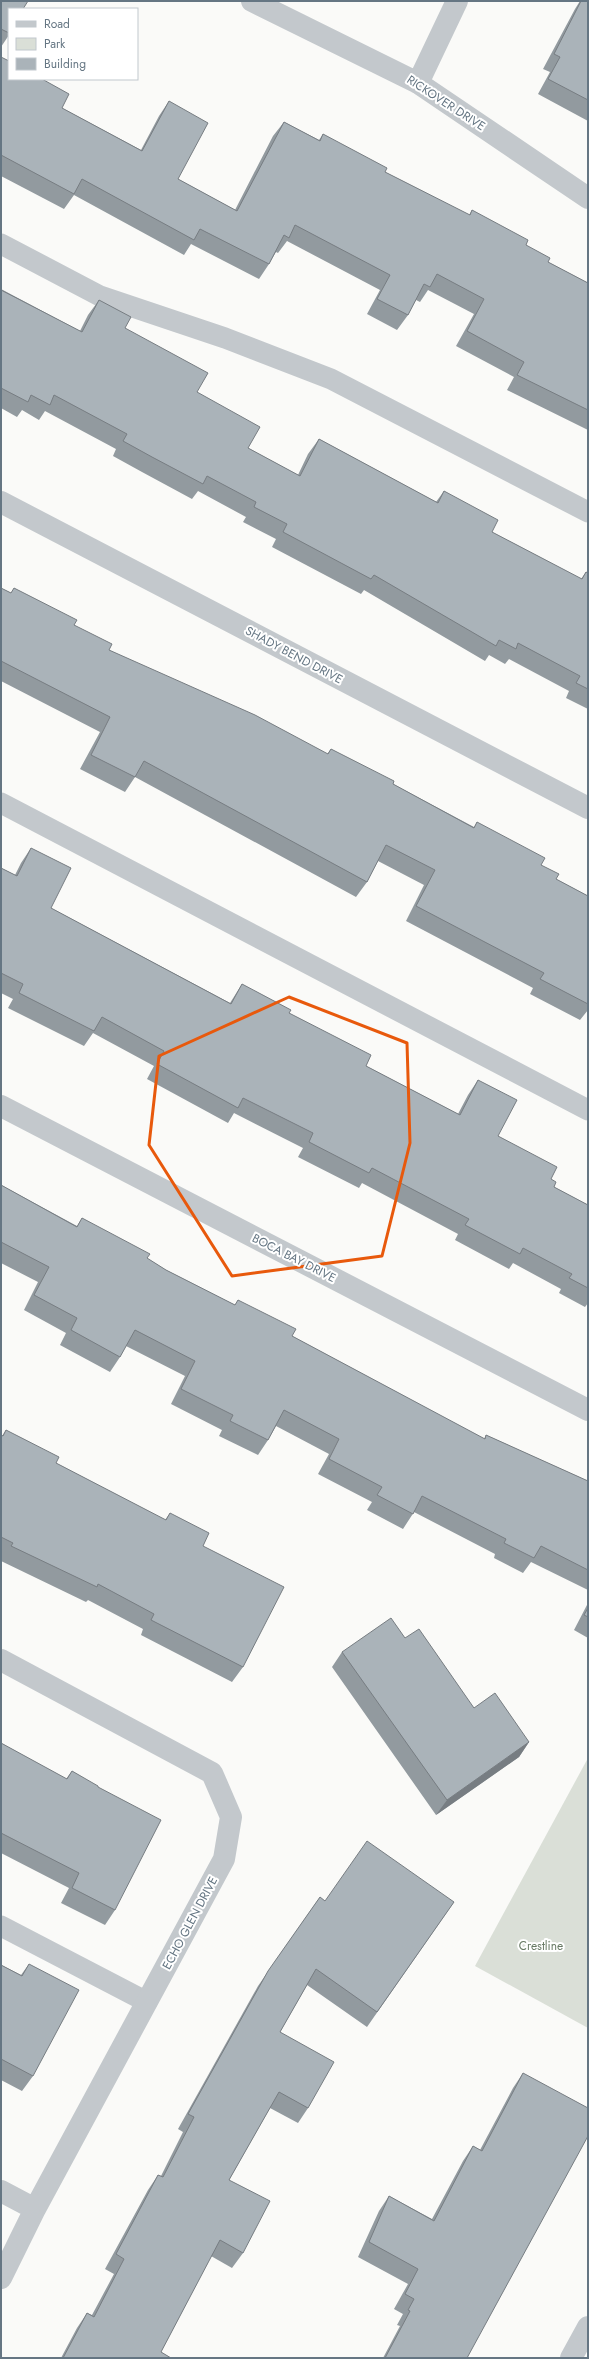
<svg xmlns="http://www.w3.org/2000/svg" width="589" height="2359" font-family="Jost,sans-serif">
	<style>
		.green { fill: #dadfd7 }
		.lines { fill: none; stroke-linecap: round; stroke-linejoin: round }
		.lane { stroke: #c3c8cc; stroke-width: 21 }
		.street { stroke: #c3c8cc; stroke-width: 22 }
		.wall { fill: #929a9f }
		.shaded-wall { fill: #777d82 }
		.building { fill: #aab3b9; stroke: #777d82 }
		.marked { fill: none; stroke: #e8590c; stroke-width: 3; stroke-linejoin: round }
		.labels { text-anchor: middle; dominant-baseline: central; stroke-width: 4; stroke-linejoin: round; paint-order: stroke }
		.street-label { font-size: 12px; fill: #657683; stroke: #fff }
		.park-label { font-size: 12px; fill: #687a64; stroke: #fff }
	</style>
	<rect width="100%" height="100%" fill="#fafaf8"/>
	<!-- green -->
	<path class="green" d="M 588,1758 L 588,2028 L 475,1966 Z"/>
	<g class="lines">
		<!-- lane -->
		<path class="lane" d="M 1,244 L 100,296 L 225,338 L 331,379 L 588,512
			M 1,803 L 588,1110
			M 1,1926 L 147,2002"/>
		<!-- street -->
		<path class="street" d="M 252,1 L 418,83 L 588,198
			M 418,83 L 457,1
			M 1,502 L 588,808
			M 1,1106 L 588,1410
			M 1,1660 L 212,1773 L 231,1817 L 224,1859 L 35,2209 L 1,2278
			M 1,2191 L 35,2209
			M 571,2358 L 588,2327"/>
	</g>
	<!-- wall -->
	<path class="wall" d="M 1,1 L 9,33 L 9,35 L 1,47 Z
		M 580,1 L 588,1 L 588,121 L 538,94 L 550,72 L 543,69 L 575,9 Z
		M 1,57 L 62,108 L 141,150 L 159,116 L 169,101 L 178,179 L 235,210 L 273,136 L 284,122 L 319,140 L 323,134 L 385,172 L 469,215 L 472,210 L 526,245 L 548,262 L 588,283 L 588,430 L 507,390 L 514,377 L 456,346 L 474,314 L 428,290 L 420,302 L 416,300 L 408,315 L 397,330 L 367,314 L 380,290 L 287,241 L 278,253 L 276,252 L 269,264 L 259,279 L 191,244 L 184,255 L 74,195 L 64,209 L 1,176 Z
		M 1,289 L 80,331 L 88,315 L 99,300 L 125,328 L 197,392 L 248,448 L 298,475 L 308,454 L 319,439 L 436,502 L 444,491 L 492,532 L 581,579 L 586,572 L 588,573 L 588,709 L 566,698 L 569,691 L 509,659 L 505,664 L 489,655 L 485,661 L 364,590 L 361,594 L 272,547 L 276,539 L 243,522 L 246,517 L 198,491 L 192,499 L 142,472 L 113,456 L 116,449 L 45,411 L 39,420 L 22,410 L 17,417 L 1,408 Z
		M 1,588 L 11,593 L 14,588 L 74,625 L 109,650 L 327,754 L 331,749 L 393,784 L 474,827 L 477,822 L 541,865 L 556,879 L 588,896 L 588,1010 L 580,1020 L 530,994 L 533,988 L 406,921 L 424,885 L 378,861 L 367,882 L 356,897 L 135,777 L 125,792 L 80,769 L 100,732 L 1,681 Z
		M 31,848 L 51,908 L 230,1003 L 242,984 L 289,1013 L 366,1066 L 458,1114 L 468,1095 L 478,1080 L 498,1136 L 551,1179 L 554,1187 L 588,1205 L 588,1303 L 585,1307 L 559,1293 L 561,1289 L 513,1263 L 509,1269 L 455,1240 L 458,1234 L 362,1183 L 359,1188 L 298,1157 L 303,1148 L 234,1113 L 228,1123 L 147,1079 L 154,1066 L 93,1033 L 84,1046 L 8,1008 L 13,999 L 1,993 L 1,868 L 15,875 L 21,863 Z
		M 1,1185 L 77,1226 L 82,1218 L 166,1270 L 235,1305 L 238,1300 L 292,1336 L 484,1439 L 486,1435 L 588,1481 L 588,1590 L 531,1562 L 523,1573 L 494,1558 L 495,1554 L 414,1512 L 403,1529 L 367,1510 L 372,1502 L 318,1474 L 329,1454 L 276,1426 L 268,1440 L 258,1455 L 219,1436 L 222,1430 L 171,1404 L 185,1376 L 126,1346 L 120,1357 L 110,1372 L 60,1345 L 66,1333 L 24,1310 L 38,1282 L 1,1263 Z
		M 6,1430 L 56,1463 L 165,1520 L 170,1513 L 203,1546 L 243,1667 L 232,1682 L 141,1635 L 143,1629 L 88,1600 L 86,1602 L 1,1561 L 2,1558 L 1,1557 L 1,1435 L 2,1436 Z
		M 588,1603 L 588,1638 L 574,1630 Z
		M 405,1638 L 474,1708 L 529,1742 L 519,1757 L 436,1815 L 332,1667 L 342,1652 Z
		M 1,1743 L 66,1779 L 72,1771 L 98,1787 L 115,1910 L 105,1925 L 61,1903 L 69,1888 L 1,1853 Z
		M 320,1897 L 325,1901 L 454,1902 L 367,2027 L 307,1985 L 280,2032 L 308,2108 L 298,2123 L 270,2108 L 229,2180 L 243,2253 L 232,2268 L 211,2256 L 161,2352 L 171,2358 L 61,2358 L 77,2328 L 87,2313 L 92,2315 L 114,2274 L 105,2269 L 148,2190 L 158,2175 L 161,2176 L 183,2132 L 178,2129 L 258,1986 Z
		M 29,1964 L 33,2076 L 22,2091 L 1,2080 L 1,1965 L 21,1975 Z
		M 523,2073 L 467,2358 L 383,2358 L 400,2326 L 397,2325 L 403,2314 L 394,2309 L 408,2284 L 358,2257 L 379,2211 L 389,2196 L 432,2219 L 463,2161 L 473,2146 L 480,2150 L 513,2088 Z"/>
	<!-- shaded-wall -->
	<path class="shaded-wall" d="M 529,1742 L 519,1757 L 436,1815 L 447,1800 Z"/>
	<!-- building -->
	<path class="building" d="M 1,1 L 28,1 L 23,9 L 9,9 L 9,33 L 1,29 Z
		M 581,1 L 588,1 L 588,100 L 548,79 L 560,57 L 554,54 Z
		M 1,57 L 9,61 L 9,79 L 42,79 L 69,94 L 62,108 L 142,151 L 169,101 L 208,123 L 178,179 L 237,211 L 284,122 L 320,141 L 323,134 L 387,168 L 385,172 L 470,215 L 472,210 L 528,240 L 526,245 L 550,258 L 548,262 L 588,283 L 588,410 L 517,375 L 524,362 L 467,331 L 484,299 L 437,274 L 430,287 L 424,284 L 408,315 L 377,299 L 390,275 L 295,225 L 289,238 L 284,235 L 269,264 L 200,229 L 194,240 L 82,179 L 74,194 L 1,155 Z
		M 1,290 L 82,332 L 99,300 L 131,317 L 125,328 L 208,373 L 197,392 L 260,427 L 248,448 L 300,476 L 319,439 L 438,503 L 444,491 L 498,520 L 492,532 L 582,579 L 586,572 L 588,573 L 588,689 L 576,683 L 580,676 L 518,643 L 516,649 L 499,640 L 496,646 L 374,575 L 371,579 L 283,532 L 287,524 L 254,507 L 256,502 L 207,476 L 203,484 L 152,457 L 123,441 L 127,434 L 54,395 L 50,405 L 31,395 L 28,402 L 1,388 Z
		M 1,588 L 11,593 L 14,588 L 77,620 L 74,625 L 112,644 L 109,650 L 255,715 L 328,754 L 331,749 L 394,781 L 393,784 L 474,828 L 477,822 L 545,858 L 541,865 L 559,874 L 556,879 L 588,896 L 588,1004 L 540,979 L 544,973 L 416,906 L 435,870 L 386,845 L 367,882 L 144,761 L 135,777 L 91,755 L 110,717 L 1,661 Z
		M 31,848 L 71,868 L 51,908 L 231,1004 L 242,984 L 291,1010 L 289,1013 L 371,1055 L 366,1066 L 460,1115 L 478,1080 L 517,1100 L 498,1136 L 557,1167 L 551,1179 L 556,1182 L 554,1187 L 588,1205 L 588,1288 L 569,1278 L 572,1274 L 523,1248 L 520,1254 L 465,1225 L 469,1219 L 372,1168 L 369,1173 L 309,1142 L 313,1133 L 243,1098 L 238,1108 L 157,1064 L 164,1051 L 102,1017 L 94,1031 L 19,993 L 23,984 L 1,973 L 1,868 L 17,876 Z
		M 1,1185 L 77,1227 L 82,1218 L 150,1254 L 147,1258 L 166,1270 L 235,1305 L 238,1300 L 296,1329 L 292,1336 L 485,1439 L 486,1435 L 588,1481 L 588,1570 L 541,1546 L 534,1558 L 504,1543 L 506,1539 L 422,1496 L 413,1514 L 377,1495 L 382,1487 L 329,1459 L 339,1439 L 284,1410 L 268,1440 L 230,1421 L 233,1415 L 181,1389 L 195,1361 L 135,1330 L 120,1357 L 71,1330 L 77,1318 L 34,1295 L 49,1267 L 1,1242 Z
		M 6,1430 L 59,1457 L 56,1463 L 166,1520 L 170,1513 L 209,1533 L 203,1546 L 284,1587 L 243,1667 L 151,1620 L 154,1614 L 98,1584 L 97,1587 L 11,1546 L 13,1543 L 1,1537 L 1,1435 L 3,1436 Z
		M 588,1608 L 588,1617 L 584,1615 Z
		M 391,1618 L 405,1638 L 419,1629 L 474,1708 L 495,1693 L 529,1742 L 447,1800 L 342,1652 Z
		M 1,1743 L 67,1779 L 72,1771 L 98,1786 L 98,1787 L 161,1820 L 115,1910 L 72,1888 L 79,1873 L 1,1833 Z
		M 367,1841 L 454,1902 L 377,2012 L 316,1969 L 280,2032 L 334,2062 L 308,2108 L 279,2092 L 229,2180 L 270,2201 L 243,2253 L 220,2240 L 161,2352 L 171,2358 L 63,2358 L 87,2313 L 94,2317 L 124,2259 L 116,2254 L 158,2175 L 163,2177 L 194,2117 L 188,2114 L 268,1971 L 320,1897 L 325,1901 Z
		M 29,1964 L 79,1990 L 33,2076 L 1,2059 L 1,1965 L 22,1976 Z
		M 523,2073 L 588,2108 L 588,2136 L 467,2358 L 385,2358 L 410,2311 L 408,2310 L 414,2299 L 405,2294 L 418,2269 L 369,2242 L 389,2196 L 434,2221 L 473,2146 L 482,2151 Z"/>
	<!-- marked area -->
	<path class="marked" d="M 289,997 L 407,1043 L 410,1143 L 382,1256 L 232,1276 L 149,1145 L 159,1056 Z"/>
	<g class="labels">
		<!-- street labels -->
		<g class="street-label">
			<text transform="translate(446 103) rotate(33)">RICKOVER DRIVE</text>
			<text transform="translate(294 655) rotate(28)">SHADY BEND DRIVE</text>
			<text transform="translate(294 1258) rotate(27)">BOCA BAY DRIVE</text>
			<text transform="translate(190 1923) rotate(-62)">ECHO GLEN DRIVE</text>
		</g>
		<!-- park labels -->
		<g class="park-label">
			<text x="541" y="1946">Crestline</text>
		</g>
	</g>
	<!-- border -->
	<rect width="589" height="2359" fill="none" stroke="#657683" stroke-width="4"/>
	<!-- legend -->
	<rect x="8" y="8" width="130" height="72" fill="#ffffff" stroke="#c1c8cd"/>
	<rect x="16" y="21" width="20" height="6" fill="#c3c8cc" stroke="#c1c8cd"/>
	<text x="44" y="28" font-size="12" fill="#657683">Road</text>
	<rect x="16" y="38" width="20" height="12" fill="#dadfd7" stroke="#c1c8cd"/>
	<text x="44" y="48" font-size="12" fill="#657683">Park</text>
	<rect x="16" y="58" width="20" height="12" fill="#aab3b9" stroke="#c1c8cd"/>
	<text x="44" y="68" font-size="12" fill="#657683">Building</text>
</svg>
